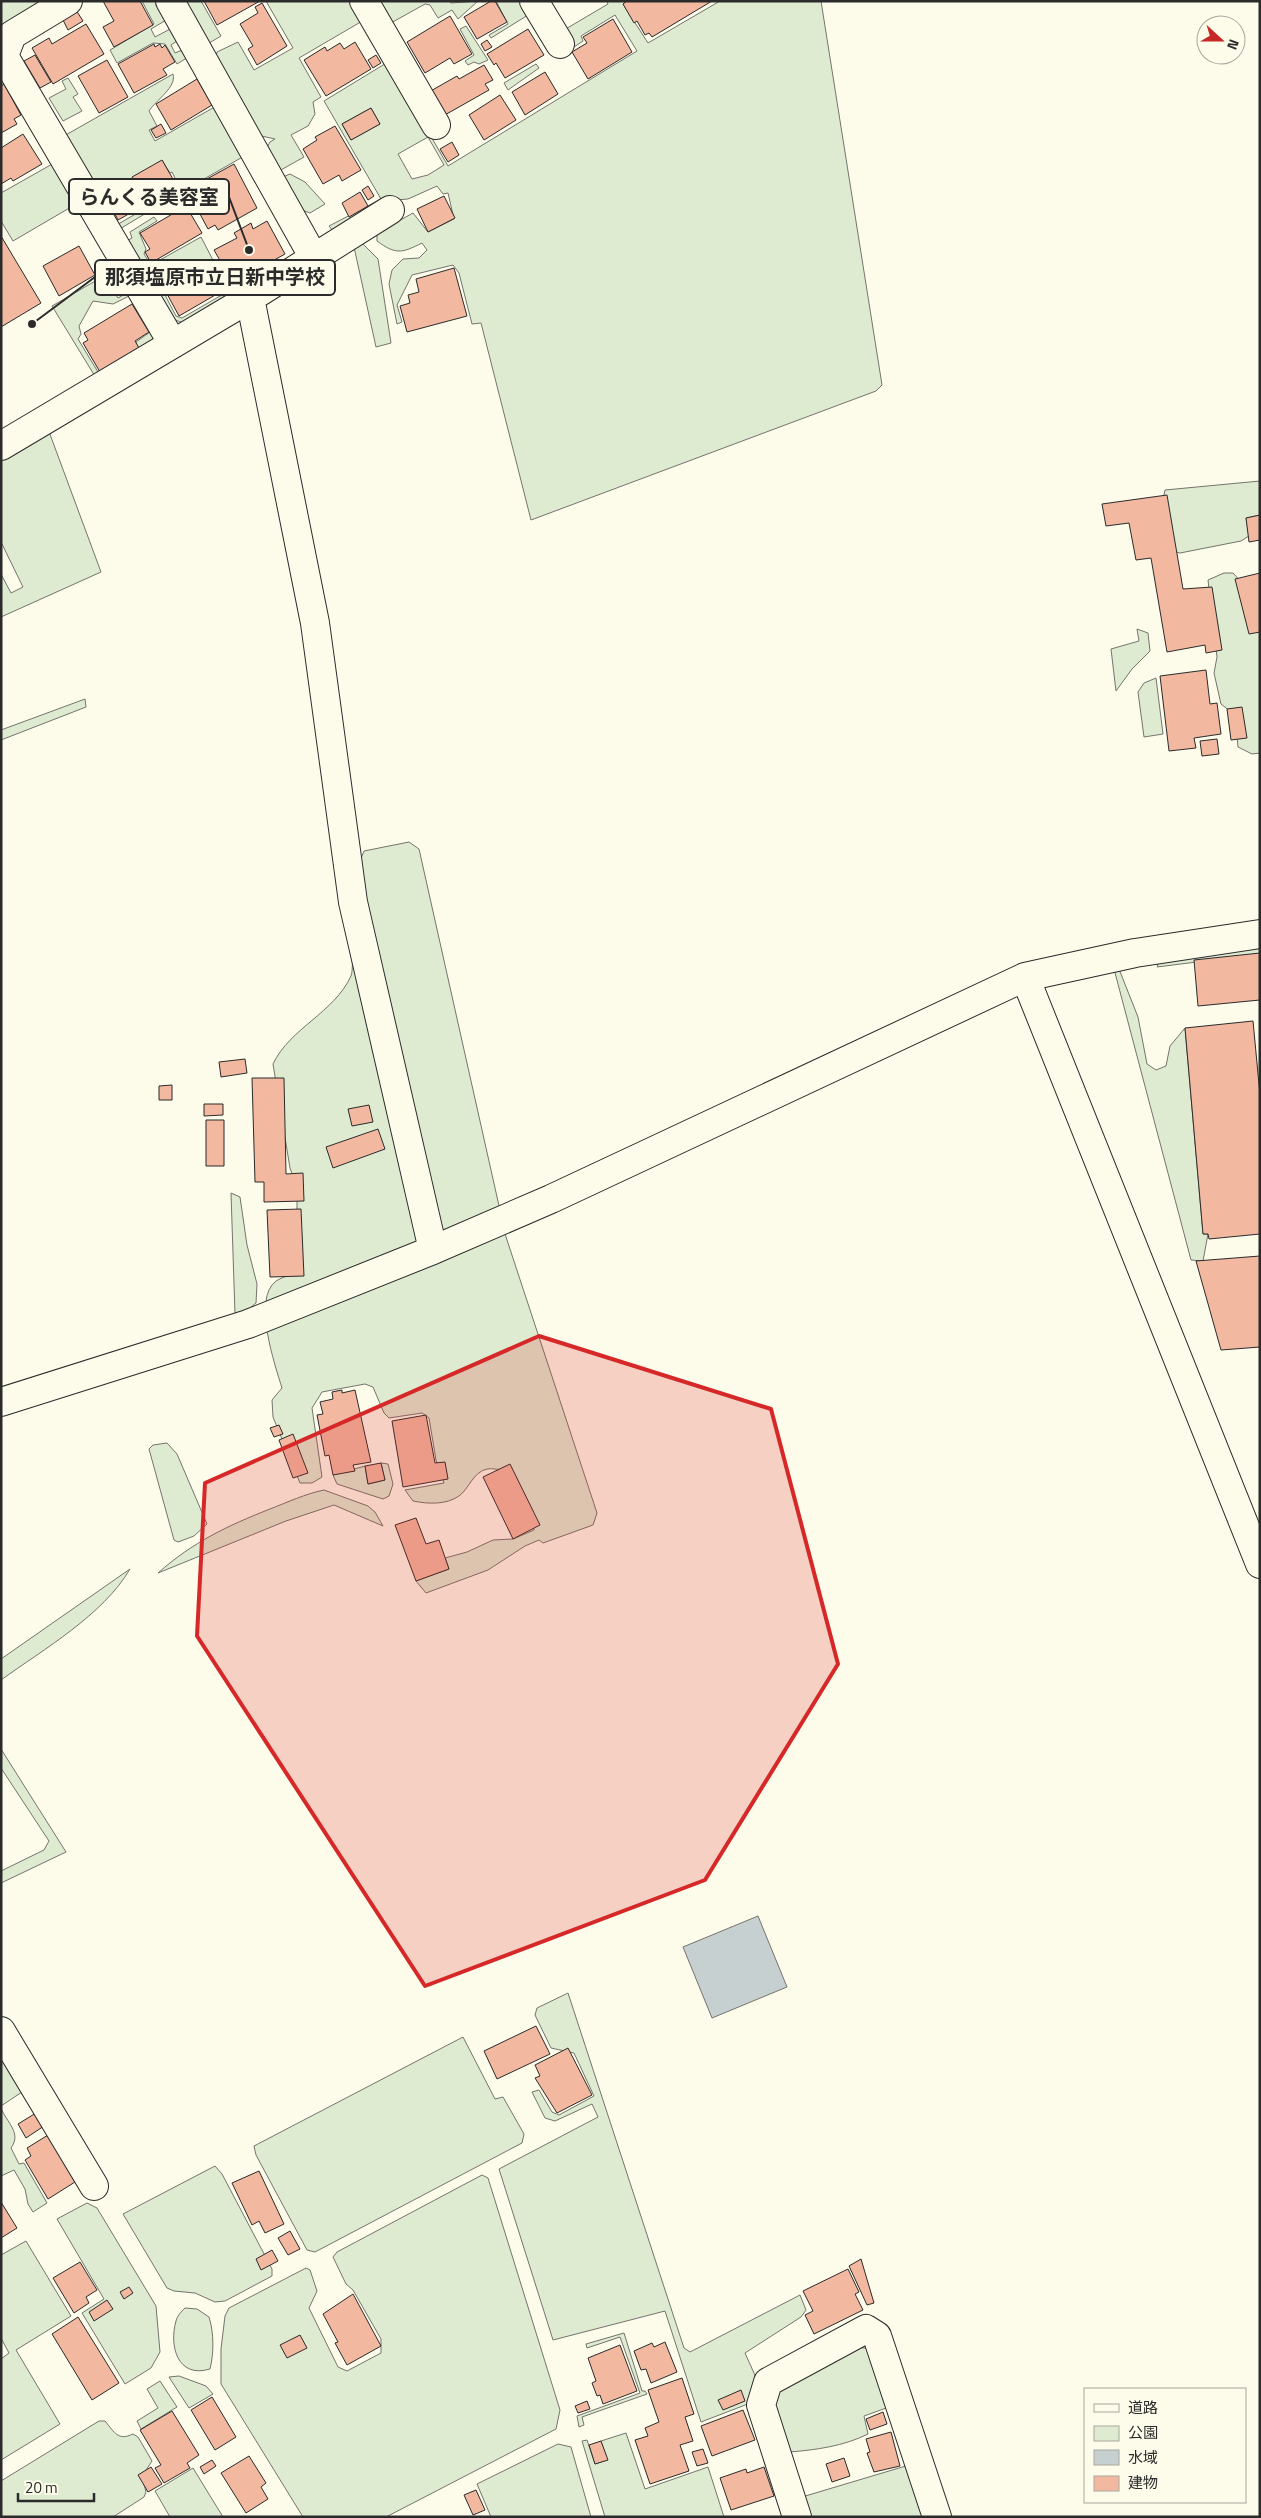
<svg xmlns="http://www.w3.org/2000/svg" width="1261" height="2518" font-family="'Titillium Web','Noto Sans JP',sans-serif">
	<style>
		.green { fill: #deebd1; stroke: #74746e; fill-rule: evenodd }
		.water { fill: #c7d0d0; stroke: #74746e }
		.building { fill: #f2b8a0; stroke: #2b2b2b }
		.lines { fill: none; stroke-linecap: round; stroke-linejoin: round }
		.minor-casing { stroke: #2b2b2b; stroke-width: 30 }
		.minor { stroke: #fdfbea; stroke-width: 28 }
		.marked { fill: #d62828; fill-opacity: 0.2; stroke: #d62828; stroke-width: 4; stroke-linejoin: round }
		.leader { fill: none; stroke: #2b2b2b; stroke-width: 2 }
		.callout-dot { fill: #2b2b2b; stroke: #fdfbea; stroke-width: 2 }
		.callout { fill: #fdfbea; stroke: #2b2b2b; stroke-width: 2 }
		.callout-label { font-size: 20px; text-anchor: middle; font-weight: bold; fill: #2b2b2b }
	</style>
	<rect width="100%" height="100%" fill="#fdfbea"/>
	<!-- green -->
	<path class="green" d="M 1,1 L 47,1 L 1,28 Z
		M 142,1 L 157,1 L 168,19 L 151,29 L 155,37 L 174,27 L 180,39 L 171,45 L 175,53 L 185,49 L 190,56 L 177,64 L 165,44 L 153,43 L 117,63 L 110,50 L 154,24 Z
		M 179,1 L 201,1 L 221,36 L 204,46 Z
		M 266,1 L 353,1 L 364,20 L 299,58 L 321,97 L 313,102 L 315,114 L 308,126 L 291,135 L 304,157 L 279,171 L 266,149 L 270,142 L 275,139 L 257,135 L 215,62 L 217,52 L 238,42 L 254,70 L 293,48 Z
		M 379,1 L 449,1 L 451,3 L 478,1 L 458,19 L 452,10 L 438,18 L 430,5 L 425,4 L 391,23 Z
		M 496,1 L 520,1 L 528,15 L 491,38 L 489,35 L 508,24 Z
		M 607,1 L 627,1 L 623,4 L 648,43 L 720,1 L 821,1 L 882,385 L 876,391 L 531,520 L 481,323 L 472,324 L 459,273 L 453,265 L 412,275 L 397,305 L 402,322 L 397,324 L 389,284 L 392,270 L 403,259 L 419,258 L 427,250 L 422,243 C 402,253 396,255 377,241 L 377,233 L 413,213 L 428,232 L 454,219 L 448,193 L 443,194 L 437,186 L 408,199 L 396,200 L 333,231 L 329,226 L 381,199 L 324,101 L 388,62 L 448,166 L 637,51 L 615,15 L 581,36 L 583,41 L 574,47 L 564,30 L 608,4 ZM 371,108 L 380,124 L 351,140 L 342,124 ZM 428,137 L 444,165 L 428,175 L 412,179 L 398,154 Z
		M 466,26 L 488,60 L 479,64 L 474,62 L 468,65 L 465,61 L 474,55 L 460,29 Z
		M 536,64 L 539,68 L 508,90 L 504,83 Z
		M 173,74 C 177,87 156,100 149,111 L 157,126 L 149,130 L 155,141 L 218,105 L 246,155 L 183,191 L 189,203 L 185,205 L 178,194 L 118,230 L 115,226 L 180,188 L 172,172 L 170,173 L 162,160 L 145,200 C 136,203 132,203 126,195 L 105,206 L 64,136 Z
		M 68,78 L 78,94 L 73,97 L 82,111 L 63,121 L 49,98 L 66,89 L 62,81 Z
		M 54,163 L 78,203 L 13,241 L 1,221 L 1,193 Z
		M 290,174 L 305,182 L 325,204 L 310,213 L 299,209 L 283,177 Z
		M 154,217 L 157,221 L 139,232 L 146,249 L 144,254 L 151,265 L 201,237 L 215,264 L 205,270 L 200,264 L 165,283 L 167,288 L 164,293 L 176,316 L 182,318 L 220,296 L 230,293 L 233,297 L 186,324 L 170,318 L 155,293 L 165,288 L 158,278 L 149,282 L 125,242 L 132,238 L 130,232 Z
		M 362,243 L 378,259 L 391,343 L 376,347 L 354,247 Z
		M 116,269 L 122,278 L 110,286 L 118,298 L 130,291 L 154,329 L 152,345 L 96,378 L 52,306 ZM 129,296 L 150,332 L 136,342 L 138,349 L 98,372 L 78,339 L 81,334 L 79,326 L 93,301 L 113,304 Z
		M 48,429 L 101,572 L 1,617 L 1,574 L 11,593 L 23,587 L 1,542 L 1,456 Z
		M 1260,481 L 1260,515 L 1246,518 L 1249,536 L 1241,541 L 1180,553 L 1172,551 L 1163,500 L 1165,490 Z
		M 1224,573 L 1233,573 L 1245,586 L 1260,620 L 1260,753 L 1252,754 L 1238,747 L 1235,715 L 1221,704 L 1214,673 L 1217,657 L 1208,580 Z
		M 1137,629 L 1148,633 L 1150,651 L 1132,669 L 1116,691 L 1111,649 L 1139,641 Z
		M 1156,678 L 1163,734 L 1144,737 L 1138,692 L 1144,683 Z
		M 85,699 L 86,707 L 1,740 L 1,730 Z
		M 409,842 L 419,849 L 506,1237 L 597,1513 L 593,1525 L 543,1543 L 539,1540 L 525,1546 L 488,1570 L 426,1593 L 416,1581 L 449,1569 L 445,1558 L 467,1552 L 493,1540 L 513,1539 L 534,1530 L 533,1522 L 506,1470 C 501,1470 492,1468 487,1469 C 473,1472 469,1489 459,1496 C 446,1505 428,1504 413,1501 L 405,1490 L 444,1483 L 436,1460 L 429,1418 L 422,1413 L 389,1418 L 384,1413 L 373,1387 L 365,1384 L 322,1392 L 312,1408 L 322,1477 L 312,1483 L 300,1483 L 273,1417 L 272,1400 L 282,1388 C 275,1365 252,1299 276,1281 C 282,1277 291,1275 297,1272 L 297,1187 L 290,1168 L 273,1064 C 290,1028 334,1013 351,976 C 355,966 349,921 349,907 C 350,888 357,868 364,851 Z
		M 1260,944 L 1260,954 L 1157,967 L 1160,958 Z
		M 1114,969 L 1119,969 L 1138,1017 L 1147,1064 L 1156,1070 L 1166,1066 L 1170,1046 L 1185,1028 L 1203,1234 L 1208,1234 L 1203,1261 L 1191,1260 Z
		M 231,1193 L 240,1197 L 247,1245 L 257,1284 L 256,1303 L 244,1313 L 235,1314 Z
		M 167,1443 L 177,1454 L 207,1524 L 194,1536 L 178,1542 L 174,1540 L 149,1449 L 153,1445 Z
		M 381,1463 L 388,1464 L 393,1484 L 389,1496 L 383,1499 L 337,1484 L 333,1475 L 365,1466 L 368,1484 L 385,1480 Z
		M 324,1490 L 368,1506 L 375,1512 L 383,1526 L 334,1505 L 286,1521 L 158,1573 C 193,1542 227,1526 270,1509 C 288,1502 305,1494 324,1490 Z
		M 130,1569 C 103,1615 44,1649 1,1680 L 1,1659 Z
		M 1,1749 L 66,1852 L 1,1883 L 1,1871 L 44,1850 L 49,1841 L 1,1768 Z
		M 568,1993 L 684,2348 L 690,2352 L 800,2295 L 806,2310 L 801,2317 L 745,2353 L 758,2382 L 753,2402 L 701,2422 L 665,2311 L 553,2340 L 499,2169 L 598,2117 L 592,2104 L 555,2121 L 545,2118 L 532,2092 L 539,2090 L 552,2112 L 559,2115 L 594,2096 L 574,2053 L 551,2048 L 535,2015 L 537,2008 Z
		M 463,2037 L 495,2099 L 503,2097 L 524,2134 L 522,2143 L 315,2252 L 307,2250 L 256,2155 L 254,2146 Z
		M 1,2047 L 22,2092 L 1,2106 Z
		M 1,2108 C 7,2123 22,2133 11,2148 L 19,2164 L 24,2163 L 47,2203 L 33,2212 L 28,2204 L 25,2189 L 14,2170 L 1,2176 Z
		M 215,2166 L 222,2174 L 272,2269 L 272,2276 L 225,2301 L 215,2302 L 195,2293 L 174,2291 L 167,2288 L 123,2214 Z
		M 482,2175 L 488,2178 L 560,2410 L 556,2429 L 386,2517 L 303,2517 L 221,2384 L 221,2349 L 225,2316 L 229,2308 L 306,2268 L 310,2270 L 317,2291 L 309,2308 L 338,2367 L 347,2371 L 381,2353 L 381,2339 L 353,2290 L 346,2284 L 333,2257 L 337,2252 Z
		M 87,2203 L 97,2208 L 156,2306 L 160,2352 L 151,2368 L 125,2384 L 82,2313 L 104,2299 L 57,2219 Z
		M 26,2241 L 71,2316 L 16,2350 L 60,2424 L 1,2460 L 1,2359 L 9,2353 L 1,2338 L 1,2255 Z
		M 185,2308 L 197,2309 L 209,2317 C 214,2333 214,2353 210,2369 C 177,2379 169,2345 176,2321 C 177,2316 182,2311 185,2308 Z
		M 624,2333 L 642,2391 L 645,2391 L 647,2394 L 582,2417 L 584,2425 L 579,2427 L 577,2416 L 640,2393 L 620,2337 L 587,2348 L 586,2344 Z
		M 857,2347 L 871,2349 L 889,2407 L 864,2416 L 868,2434 C 844,2446 816,2450 789,2452 L 772,2408 L 777,2390 Z
		M 179,2376 L 206,2386 L 213,2394 L 189,2408 L 169,2377 Z
		M 160,2381 L 177,2407 L 141,2429 L 137,2421 L 158,2408 L 147,2389 Z
		M 99,2421 L 105,2421 C 115,2433 118,2441 133,2434 L 138,2437 L 152,2461 L 142,2476 L 146,2492 L 144,2497 L 113,2517 L 1,2517 L 1,2481 Z
		M 626,2433 L 645,2489 L 708,2467 L 724,2517 L 605,2517 L 582,2441 L 587,2440 L 595,2464 L 607,2460 L 601,2441 Z
		M 558,2444 L 571,2447 L 591,2517 L 491,2517 L 477,2484 Z
		M 909,2465 L 926,2517 L 808,2517 L 802,2497 Z
		M 193,2468 L 223,2517 L 170,2517 L 155,2491 Z"/>
	<!-- water -->
	<path class="water" d="M 758,1916 L 787,1987 L 712,2018 L 683,1947 Z"/>
	<!-- building -->
	<path class="building" d="M 103,1 L 140,1 L 153,25 L 114,47 L 103,27 L 114,21 Z
		M 204,1 L 260,1 L 217,25 Z
		M 491,1 L 495,1 L 507,22 L 477,39 L 464,17 Z
		M 627,1 L 712,1 L 652,37 L 649,33 L 645,35 L 637,21 L 634,23 L 623,4 Z
		M 262,3 L 287,46 L 257,65 L 248,49 L 253,46 L 240,24 L 258,13 L 255,7 Z
		M 76,10 L 83,21 L 68,30 L 62,18 Z
		M 450,16 L 472,54 L 454,64 L 450,58 L 425,73 L 407,42 Z
		M 613,19 L 632,52 L 588,79 L 572,52 L 587,43 L 583,37 Z
		M 86,24 L 104,54 L 53,84 L 32,48 L 49,38 L 52,44 Z
		M 528,29 L 544,55 L 505,78 L 496,63 L 494,65 L 487,54 Z
		M 487,40 L 492,47 L 485,51 L 481,44 Z
		M 355,42 L 371,69 L 326,96 L 304,60 L 325,47 L 327,51 L 340,43 L 344,49 Z
		M 154,44 L 155,47 L 160,44 L 162,48 L 165,45 L 175,62 L 163,69 L 167,75 L 134,93 L 118,64 Z
		M 35,55 L 51,82 L 40,88 L 24,61 Z
		M 376,55 L 381,63 L 373,68 L 368,60 Z
		M 107,60 L 128,97 L 99,113 L 78,76 Z
		M 484,65 L 493,80 L 485,84 L 489,90 L 443,116 L 429,92 L 457,76 L 459,79 Z
		M 545,72 L 558,94 L 525,115 L 512,92 Z
		M 197,79 L 212,105 L 171,130 L 156,104 Z
		M 4,84 L 21,115 L 14,119 L 17,124 L 1,133 L 1,86 Z
		M 500,95 L 516,120 L 484,140 L 469,115 Z
		M 371,108 L 380,124 L 351,140 L 342,124 Z
		M 161,124 L 166,133 L 156,138 L 151,130 Z
		M 335,126 L 361,170 L 342,181 L 339,175 L 323,184 L 303,149 L 317,140 L 315,137 Z
		M 23,134 L 42,164 L 13,181 L 11,178 L 1,184 L 1,148 Z
		M 452,142 L 459,155 L 448,162 L 440,149 Z
		M 162,160 L 177,186 L 147,203 L 132,177 Z
		M 234,164 L 257,208 L 218,230 L 215,225 L 208,229 L 187,190 Z
		M 368,186 L 374,196 L 368,200 L 362,190 Z
		M 360,192 L 368,206 L 349,217 L 342,203 Z
		M 444,196 L 455,218 L 428,232 L 417,209 Z
		M 126,197 L 134,211 L 118,220 L 111,206 Z
		M 186,206 L 202,233 L 151,263 L 145,252 L 150,249 L 140,233 Z
		M 267,221 L 285,254 L 233,283 L 214,250 L 237,238 L 234,233 L 251,223 L 253,229 Z
		M 1,236 L 41,303 L 1,327 Z
		M 79,246 L 95,275 L 59,296 L 43,266 Z
		M 200,266 L 217,294 L 179,316 L 166,292 L 171,289 L 168,284 Z
		M 216,266 L 230,290 L 220,295 L 207,272 Z
		M 454,268 L 467,316 L 407,332 L 400,306 L 410,303 L 408,295 L 419,292 L 416,279 Z
		M 132,304 L 149,332 L 135,341 L 139,348 L 100,372 L 83,343 L 88,340 L 84,333 Z
		M 1167,495 L 1183,589 L 1212,587 L 1222,650 L 1206,653 L 1205,645 L 1167,652 L 1151,558 L 1136,560 L 1129,523 L 1106,526 L 1102,504 Z
		M 1260,515 L 1260,540 L 1249,542 L 1246,518 Z
		M 1260,573 L 1260,632 L 1249,634 L 1235,579 Z
		M 1206,670 L 1210,704 L 1217,703 L 1221,734 L 1194,738 L 1196,748 L 1169,751 L 1160,676 Z
		M 1242,707 L 1247,738 L 1231,740 L 1227,709 Z
		M 1217,739 L 1219,754 L 1202,756 L 1200,741 Z
		M 1260,953 L 1260,1000 L 1198,1006 L 1194,960 Z
		M 1253,1021 L 1260,1095 L 1260,1234 L 1209,1239 L 1208,1234 L 1203,1234 L 1185,1028 Z
		M 245,1059 L 247,1073 L 221,1077 L 219,1062 Z
		M 252,1078 L 284,1078 L 286,1174 L 303,1173 L 304,1201 L 264,1202 L 264,1182 L 255,1182 Z
		M 172,1085 L 172,1100 L 159,1100 L 159,1086 Z
		M 204,1104 L 223,1104 L 223,1115 L 204,1116 Z
		M 369,1105 L 373,1122 L 352,1126 L 348,1109 Z
		M 206,1120 L 224,1120 L 224,1166 L 206,1166 Z
		M 378,1129 L 385,1149 L 333,1168 L 326,1147 Z
		M 301,1209 L 304,1276 L 270,1277 L 267,1210 Z
		M 1260,1256 L 1260,1347 L 1221,1350 L 1196,1261 Z
		M 342,1390 L 342,1393 L 355,1390 L 371,1462 L 353,1465 L 355,1471 L 333,1475 L 329,1455 L 325,1456 L 317,1415 L 323,1414 L 320,1402 L 333,1399 L 332,1392 Z
		M 426,1415 L 435,1463 L 445,1462 L 448,1479 L 403,1487 L 392,1421 Z
		M 279,1425 L 283,1434 L 274,1437 L 270,1428 Z
		M 293,1434 L 308,1473 L 293,1478 L 279,1440 Z
		M 381,1463 L 385,1480 L 368,1484 L 365,1466 Z
		M 510,1464 L 540,1525 L 513,1539 L 483,1477 Z
		M 416,1518 L 426,1544 L 439,1540 L 449,1569 L 416,1581 L 395,1525 Z
		M 536,2026 L 550,2054 L 497,2079 L 484,2051 Z
		M 568,2048 L 592,2095 L 557,2113 L 535,2078 L 540,2076 L 535,2065 Z
		M 36,2113 L 44,2126 L 26,2138 L 18,2124 Z
		M 48,2135 L 75,2182 L 48,2199 L 25,2160 L 31,2156 L 27,2148 Z
		M 259,2171 L 284,2224 L 265,2233 L 259,2221 L 252,2225 L 232,2183 Z
		M 1,2202 L 17,2228 L 1,2238 Z
		M 290,2231 L 300,2249 L 288,2255 L 278,2238 Z
		M 272,2250 L 278,2261 L 261,2270 L 256,2259 Z
		M 861,2259 L 874,2303 L 867,2305 L 849,2266 Z
		M 80,2262 L 97,2290 L 86,2297 L 89,2303 L 74,2313 L 53,2278 Z
		M 848,2269 L 859,2292 L 855,2294 L 863,2310 L 814,2334 L 805,2315 L 813,2311 L 803,2291 Z
		M 129,2287 L 133,2293 L 124,2299 L 120,2292 Z
		M 353,2294 L 381,2346 L 347,2365 L 335,2343 L 338,2342 L 323,2314 Z
		M 107,2300 L 113,2309 L 94,2321 L 89,2312 Z
		M 78,2317 L 119,2383 L 92,2400 L 52,2334 Z
		M 300,2335 L 307,2348 L 287,2358 L 280,2345 Z
		M 665,2342 L 677,2372 L 651,2383 L 646,2369 L 641,2370 L 634,2351 L 652,2343 L 654,2347 Z
		M 620,2345 L 637,2391 L 603,2404 L 600,2395 L 597,2396 L 592,2383 L 596,2381 L 588,2358 Z
		M 682,2378 L 694,2414 L 685,2417 L 693,2441 L 680,2445 L 689,2471 L 650,2484 L 635,2440 L 648,2436 L 645,2428 L 659,2422 L 648,2390 Z
		M 741,2390 L 745,2401 L 723,2410 L 718,2400 Z
		M 212,2397 L 236,2437 L 215,2450 L 191,2410 Z
		M 587,2401 L 590,2409 L 578,2413 L 575,2406 Z
		M 743,2410 L 755,2440 L 712,2456 L 701,2426 Z
		M 172,2411 L 199,2455 L 187,2463 L 190,2468 L 164,2483 L 155,2468 L 161,2465 L 140,2430 Z
		M 883,2412 L 887,2424 L 870,2430 L 866,2419 Z
		M 891,2432 L 900,2466 L 874,2472 L 867,2453 L 870,2452 L 866,2439 Z
		M 601,2441 L 608,2460 L 595,2464 L 589,2445 Z
		M 703,2449 L 708,2463 L 697,2466 L 692,2452 Z
		M 249,2456 L 266,2483 L 261,2487 L 268,2499 L 246,2513 L 221,2473 Z
		M 844,2458 L 850,2476 L 832,2482 L 826,2464 Z
		M 212,2460 L 216,2466 L 204,2474 L 200,2467 Z
		M 151,2467 L 162,2484 L 148,2492 L 138,2475 Z
		M 764,2467 L 774,2496 L 731,2510 L 720,2478 L 746,2469 L 747,2473 Z
		M 476,2490 L 485,2510 L 473,2515 L 464,2495 Z"/>
	<g class="lines">
		<defs>
			<path id="minor" d="M 68,1 L 12,35 L 4,56 L 173,344
				M 170,1 L 314,258
				M 364,1 L 436,125
				M 534,1 L 560,44
				M 250,298 L 315,623 L 353,902 L 433,1250
				M 1,446 L 250,298 L 390,210
				M 1025,977 L 1260,1564
				M 1,1402 L 248,1324 L 433,1250 L 551,1199 L 1025,977 L 1135,953 L 1260,934
				M 1,2031 L 94,2186
				M 797,2517 L 761,2405 L 768,2382 L 866,2329 L 877,2336 L 937,2517"/>
		</defs>
		<!-- minor casing -->
		<use href="#minor" class="minor-casing"/>
		<!-- minor -->
		<use href="#minor" class="minor"/>
	</g>
	<!-- marked area -->
	<path class="marked" d="M 539,1336 L 771,1409 L 838,1664 L 705,1880 L 425,1986 L 197,1636 L 205,1483 Z"/>
	<!-- callouts -->
	<path class="leader" d="M249 250L229 197M32 324L95 277"/>
	<g class="callout-dot">
		<circle cx="249" cy="250" r="5"/>
		<circle cx="32" cy="324" r="5"/>
	</g>
	<g class="callout">
		<rect x="69" y="179" width="160" height="35" rx="5"/>
		<rect x="95" y="260" width="240" height="35" rx="5"/>
	</g>
	<g class="callout-label">
		<text x="149" y="204">らんくる美容室</text>
		<text x="215" y="284">那須塩原市立日新中学校</text>
	</g>
	<!-- border -->
	<rect width="1261" height="2518" fill="none" stroke="#2b2b2b" stroke-width="5"/>
	<!-- legend -->
	<rect x="1084" y="2388" width="162" height="115" fill="#fdfbea" stroke="#a9a89e"/>
	<rect x="1094" y="2404" width="25" height="8" fill="#fdfbea" stroke="#a9a89e"/>
	<text x="1128" y="2413" font-size="15" fill="#2b2b2b">道路</text>
	<rect x="1094" y="2426" width="25" height="15" fill="#deebd1" stroke="#a9a89e"/>
	<text x="1128" y="2438" font-size="15" fill="#2b2b2b">公園</text>
	<rect x="1094" y="2450" width="25" height="15" fill="#c7d0d0" stroke="#a9a89e"/>
	<text x="1128" y="2463" font-size="15" fill="#2b2b2b">水域</text>
	<rect x="1094" y="2476" width="25" height="15" fill="#f2b8a0" stroke="#a9a89e"/>
	<text x="1128" y="2488" font-size="15" fill="#2b2b2b">建物</text>
	<!-- north arrow -->
	<g transform="translate(1221 40) rotate(111)"><circle r="24" fill="#fdfbea" stroke="#a9a89e"/>
	<path d="M0-4L9 19L0 12L-9 19Z" fill="#c62828"/>
	<text y="-8" font-size="14" font-weight="bold" text-anchor="middle" fill="#2b2b2b">N</text>
	</g>
	<!-- scale -->
	<path d="M18 2493v8h76v-8" fill="none" stroke="#2b2b2b" stroke-width="2.5"/>
	<text x="25" y="2493" font-size="15" fill="#2b2b2b" stroke="#fdfbea" stroke-width="4" paint-order="stroke">20 m</text>
</svg>
